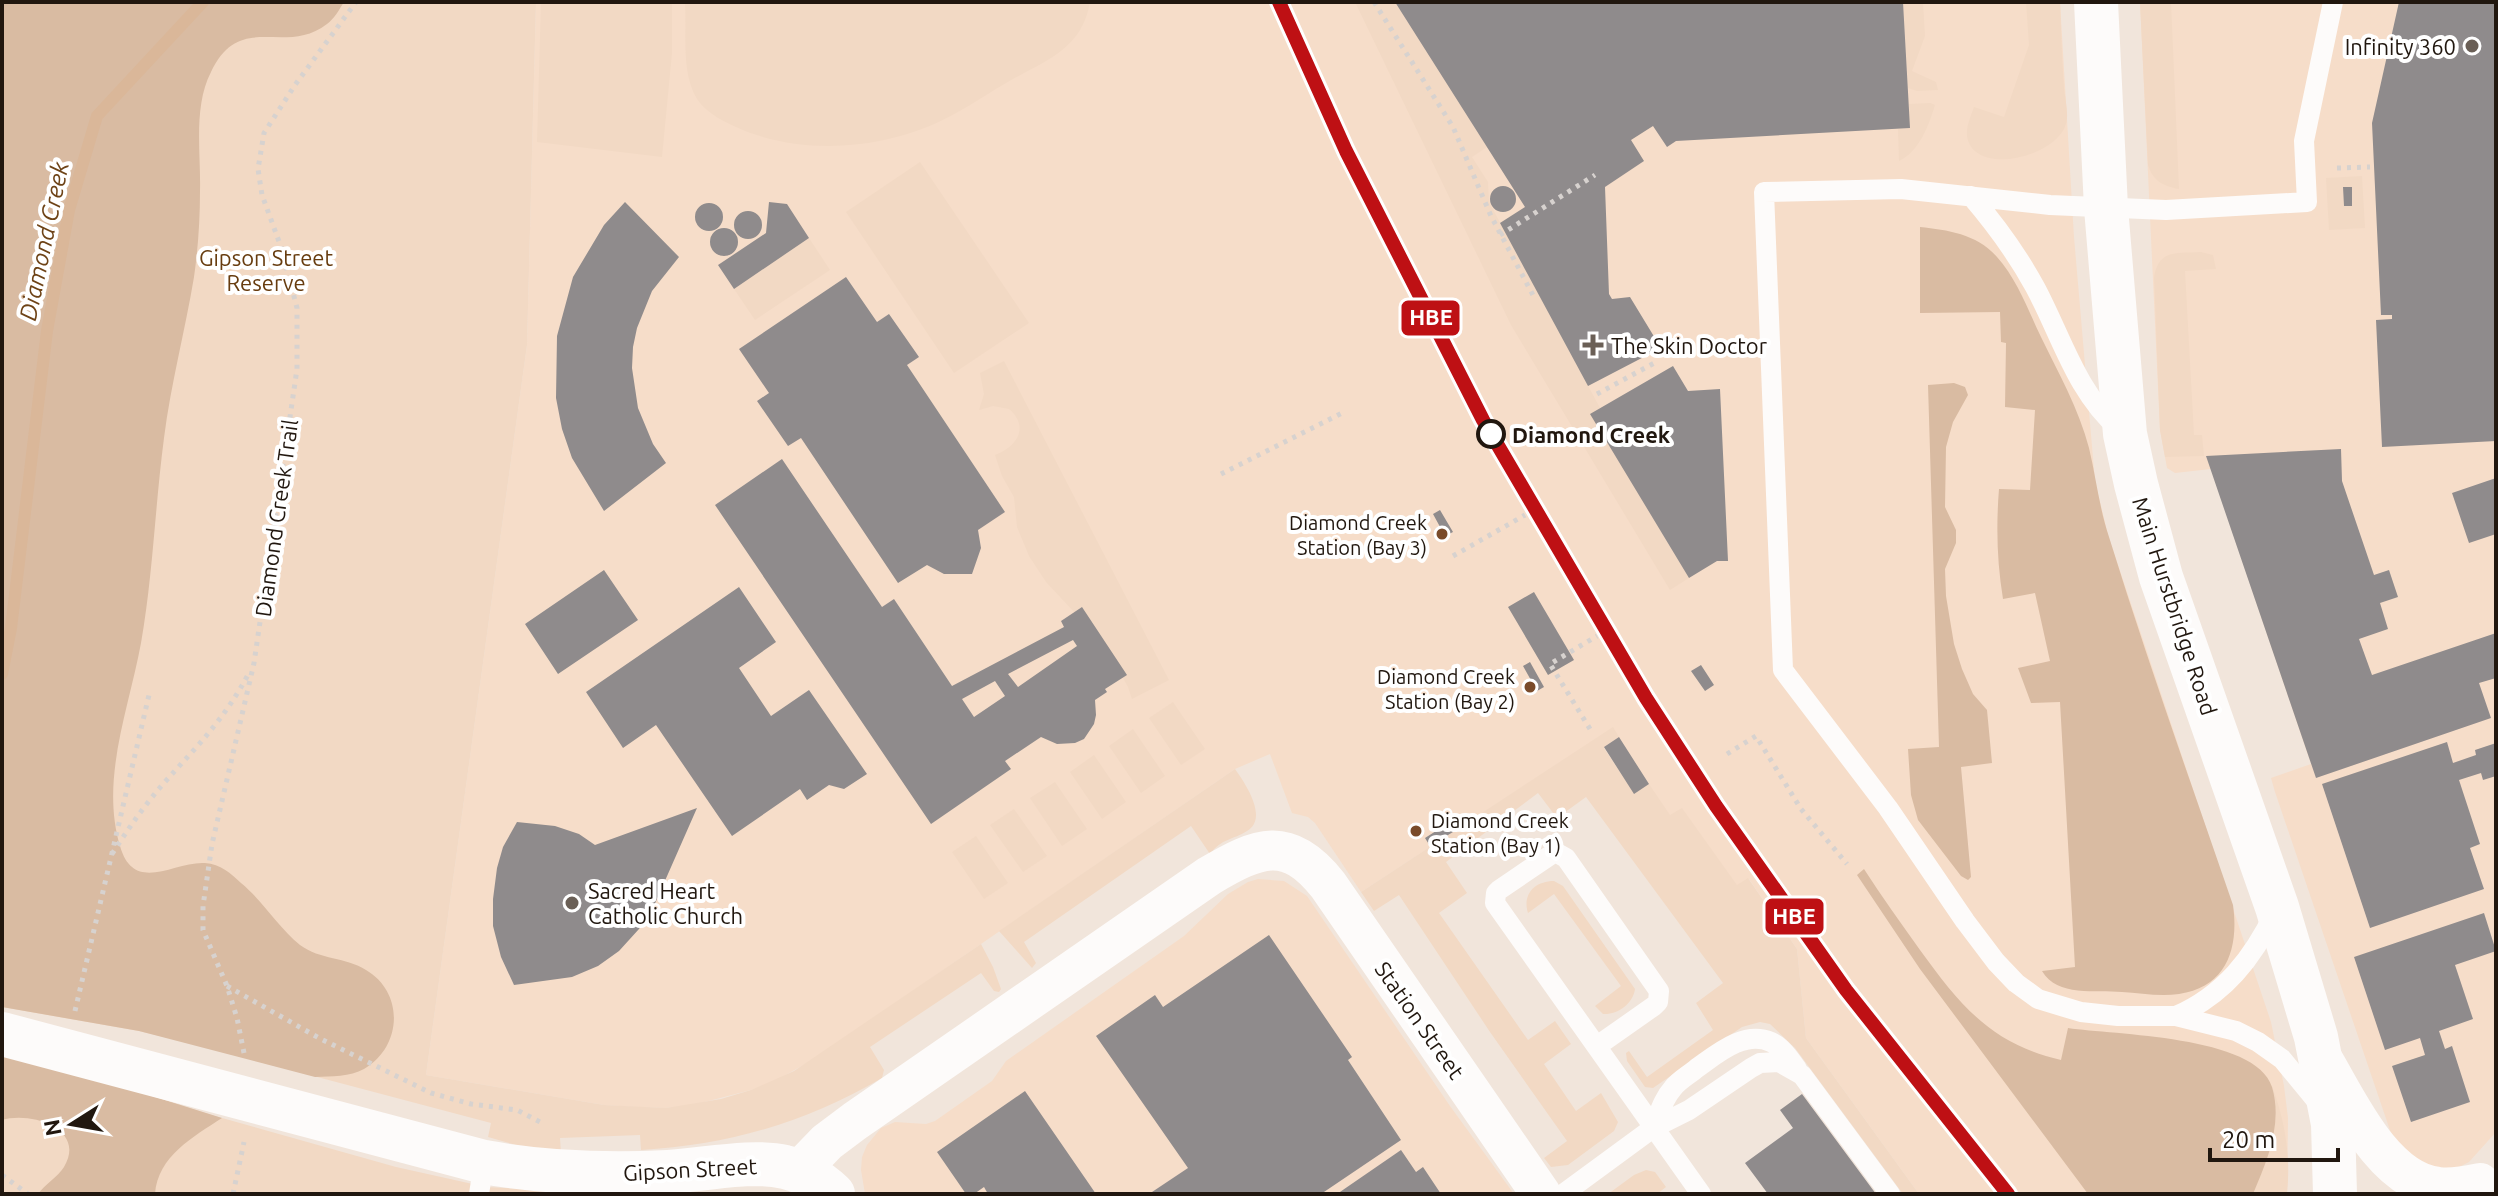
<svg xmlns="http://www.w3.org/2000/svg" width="2498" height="1196" font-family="Ubuntu,sans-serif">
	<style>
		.built { fill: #f6ddc9 }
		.green { fill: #f2d9c4 }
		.forest { fill: #d9bba2 }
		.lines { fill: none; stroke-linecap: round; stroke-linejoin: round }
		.stream { stroke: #dab799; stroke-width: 12 }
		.building { fill: #8f8b8c; fill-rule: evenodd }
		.path { stroke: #d7d2cf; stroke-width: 5; stroke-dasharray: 4 6; stroke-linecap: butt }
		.service { stroke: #fdfbfa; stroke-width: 20 }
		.minor { stroke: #fdfbfa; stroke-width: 40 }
		.tertiary { stroke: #fdfbfa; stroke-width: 44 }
		.primary { stroke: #fdfbfa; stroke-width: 44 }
		.rail-1-casing { stroke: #fff; stroke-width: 20 }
		.rail-1 { stroke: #be1014; stroke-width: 14 }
		.poi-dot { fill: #6a5f56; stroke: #fff; stroke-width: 3 }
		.stop-dot { fill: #fff; stroke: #21170f; stroke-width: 4 }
		.bus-dot { fill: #7a4b2a; stroke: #fff; stroke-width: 3 }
		.labels { text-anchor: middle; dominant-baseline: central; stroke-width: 8; stroke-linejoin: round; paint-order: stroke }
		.bus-label { font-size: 20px; fill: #21170f; stroke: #fff; text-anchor: end }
		.poi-label { font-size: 22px; fill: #21170f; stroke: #fff; text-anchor: start }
		.park-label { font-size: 22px; fill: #673c0f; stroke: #fff }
		.stop-label { font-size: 22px; font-weight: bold; fill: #21170f; stroke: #fff; text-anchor: start }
		.street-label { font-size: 22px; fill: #21170f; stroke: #fff }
		.water-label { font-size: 24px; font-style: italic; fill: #6e4317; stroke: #fff }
		.line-badge { stroke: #fff; stroke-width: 3 }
		.badge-label { font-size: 22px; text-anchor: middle; font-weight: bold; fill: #fff }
	</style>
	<rect width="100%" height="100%" fill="#f1e5db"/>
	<!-- built -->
	<path class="built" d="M 536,2 L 2060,2 L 2074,237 L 2095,481 L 2108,535 L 2271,1022 L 2284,1086 L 2288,1118 L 2287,1194 L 1919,1194 L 1806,1038 L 1797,949 L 1749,879 L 1737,886 L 1682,809 L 1671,816 L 1634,794 L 1604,747 L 1613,728 L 1361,892 L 1315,823 L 1308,817 L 1292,813 L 1270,754 L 1235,769 L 814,1059 L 775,1081 L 751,1090 L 693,1105 L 666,1108 L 635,1107 L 604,1105 L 426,1075 L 527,345 Z
		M 2140,2 L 2496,2 L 2496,1132 L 2469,1162 L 2459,1167 L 2440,1173 L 2395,1145 L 2275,792 L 2271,778 L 2311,764 L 2211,469 L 2175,473 L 2167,468 L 2160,430 Z
		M 1258,879 L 1284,881 L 1307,896 L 1450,1106 L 1514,1194 L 865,1194 L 861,1170 L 862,1157 L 867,1145 L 881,1128 L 895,1122 L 926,1124 L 935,1121 L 992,1081 L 1006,1061 L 1184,936 L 1228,894 L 1248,882 Z"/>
	<!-- green -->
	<path class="green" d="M 2,2 L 536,2 L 527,345 L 426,1075 L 604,1105 L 666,1108 L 721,1099 L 751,1090 L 794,1071 L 981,944 L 993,967 L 1001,989 L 999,992 L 994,991 L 981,973 L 870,1047 L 884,1070 L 882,1078 C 807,1122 729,1145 641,1150 L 640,1135 L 560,1138 L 561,1153 L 533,1150 L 488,1137 L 491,1123 L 193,1044 L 139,1031 L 2,1007 Z
		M 541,2 L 672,2 L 672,53 L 662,157 L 537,142 Z
		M 685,2 L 1090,2 C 1082,50 1044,61 1006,83 C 982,97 958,114 932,125 C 871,151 795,154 736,127 C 723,121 709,114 700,103 C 680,77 687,34 685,2 Z
		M 1355,2 L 1395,2 L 1487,147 L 1472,157 L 1488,182 L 1489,202 L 1600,408 L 1591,414 L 1689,578 L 1670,590 L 1511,325 Z
		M 1903,2 L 1923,2 L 1925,36 L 1912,71 L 1936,82 L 1938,90 L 1917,91 L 1908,88 Z
		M 2026,2 L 2060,2 C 2061,31 2062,59 2064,88 C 2065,99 2069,114 2066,124 C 2056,158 1973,177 1967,136 C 1966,126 1971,116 1974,107 L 2004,117 L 2029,45 Z
		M 2140,2 L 2171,2 L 2179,189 C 2163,186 2153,181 2148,165 Z
		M 1930,103 L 1935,105 C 1929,125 1919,152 1899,161 L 1898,129 L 1910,128 L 1909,104 Z
		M 920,162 L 1029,323 L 954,373 L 846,212 Z
		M 2362,176 L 2365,228 L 2329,230 L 2326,178 Z
		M 809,238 L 830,270 L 755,320 L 734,289 Z
		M 2201,252 L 2213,255 L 2216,269 L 2185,271 L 2194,435 L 2202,435 L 2204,456 L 2165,457 L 2160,430 L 2154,277 C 2159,248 2178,254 2201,252 Z
		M 1004,361 L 1169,680 L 1132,699 L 1128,687 L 1114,662 L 1075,613 L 1046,582 L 1029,556 L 1017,527 L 1014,497 L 1002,476 L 995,455 C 1017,447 1030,427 1009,409 L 993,406 L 979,410 L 984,394 L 980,373 Z
		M 1173,702 L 1205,749 L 1181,765 L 1149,718 Z
		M 1613,727 L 1619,737 L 1604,748 L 1634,793 L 1649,784 L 1670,815 L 1682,808 L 1737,885 L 1748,878 L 1797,949 L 1806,1038 L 1919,1194 L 1903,1194 L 1795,1048 L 1770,1024 L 1760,1022 L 1742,1027 L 1653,1088 L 1645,1087 L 1627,1061 L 1626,1053 L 1629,1051 L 1647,1077 L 1713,1030 L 1696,1003 L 1723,983 L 1586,797 L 1557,818 L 1538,793 L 1446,862 L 1467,893 L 1439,913 L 1528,1040 L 1555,1021 L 1571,1044 L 1544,1064 L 1576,1111 L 1601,1093 L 1618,1122 L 1614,1131 L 1568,1165 L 1551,1167 L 1544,1158 L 1567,1141 L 1490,1032 L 1399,895 L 1374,911 L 1361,892 Z
		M 1133,729 L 1165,776 L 1141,793 L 1109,746 Z
		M 1094,755 L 1126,802 L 1102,819 L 1070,772 Z
		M 1235,769 C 1245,783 1269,818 1247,831 C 1233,840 1222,838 1210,854 L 1191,826 L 1024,942 L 1036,963 L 1032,968 L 999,931 Z
		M 1055,782 L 1087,829 L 1062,846 L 1030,798 Z
		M 1014,809 L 1047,856 L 1023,872 L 990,825 Z
		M 976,836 L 1008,883 L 984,899 L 952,852 Z
		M 1554,881 L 1563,886 L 1635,989 C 1633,1004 1617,1015 1603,1014 L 1595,1006 L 1621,986 L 1554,894 L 1528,913 C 1522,894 1535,881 1554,881 Z
		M 2,1049 L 215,1116 L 396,1167 L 486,1187 L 609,1194 L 2,1194 Z
		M 2272,1086 C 2285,1121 2291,1157 2287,1194 L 2253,1194 C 2271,1149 2276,1135 2272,1086 Z
		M 1646,1170 L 1655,1172 L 1666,1187 L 1657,1194 L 1608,1194 L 1634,1175 Z"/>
	<!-- forest -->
	<path class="forest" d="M 2,2 L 344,2 C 339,10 334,19 327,24 C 284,57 240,10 211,72 C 193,107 201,153 200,191 C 200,220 198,249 194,277 C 185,331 171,383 164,438 C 155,506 153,575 141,643 C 129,709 100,779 120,846 C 134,895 174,861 205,863 C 221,864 230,873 241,883 C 263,901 278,927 300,945 C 320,960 346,957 366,970 C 405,993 402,1047 364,1069 C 350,1077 331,1076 315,1077 L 139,1031 L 2,1007 Z
		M 1920,227 C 1948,230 1977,234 1997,257 C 2017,279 2028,310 2041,337 C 2058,372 2079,409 2089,448 C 2096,477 2099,507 2109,537 C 2147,660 2191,783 2233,905 C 2239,948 2227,987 2179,994 C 2160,997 2140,993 2122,992 C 2096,990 2057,997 2042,971 L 2075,967 L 2060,702 L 2031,703 L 2018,668 L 2050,661 L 2035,593 L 2003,599 C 1997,562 1996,527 1999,489 L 2030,490 L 2035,410 L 2005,407 L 2006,343 L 2001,342 L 2000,312 L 1920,313 Z
		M 1954,383 L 1965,387 L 1968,395 L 1953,422 L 1946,447 L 1945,507 L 1956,530 L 1956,543 L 1945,569 L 1946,596 L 1954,644 L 1962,669 L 1973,694 L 1987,710 L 1992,763 L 1961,767 L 1971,877 L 1968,880 L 1961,876 L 1918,820 L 1911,795 L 1908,749 L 1939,747 L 1928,385 Z
		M 1864,869 C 1882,897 1901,923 1920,950 C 1960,1005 1991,1044 2061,1060 L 2068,1028 C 2113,1035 2256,1035 2272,1087 C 2283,1124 2267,1161 2253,1194 L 2088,1194 L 1920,969 L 1857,875 Z
		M 2,1049 L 222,1118 C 193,1137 158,1156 155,1194 L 38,1194 C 45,1184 58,1177 64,1167 C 87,1128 30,1111 2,1120 Z"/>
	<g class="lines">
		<!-- stream -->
		<path class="stream" d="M 2,674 L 11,628 L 47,331 L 69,210 L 97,116 L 203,2"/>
	</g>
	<!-- building -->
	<path class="building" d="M 1395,2 L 1903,2 L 1910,128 L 1676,141 L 1667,147 L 1653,126 L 1631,140 L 1644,161 L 1605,187 L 1609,294 L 1612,299 L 1630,297 L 1661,348 L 1588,386 L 1500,223 L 1525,207 Z
		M 2399,2 L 2496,2 L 2496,441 L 2382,447 L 2376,320 L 2392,319 L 2392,315 L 2381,315 L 2372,123 Z
		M1490 199a13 13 0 1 1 26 0a13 13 0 1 1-26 0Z
		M 2343,187 L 2352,187 L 2352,206 L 2344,206 Z
		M 625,202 L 679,257 L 652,291 L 637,328 L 633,347 L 632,368 L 638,408 L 653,444 L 666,463 L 604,511 L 572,458 L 562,429 L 556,398 L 557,336 L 573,277 L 604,225 Z
		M 769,202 L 787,204 L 809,238 L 734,289 L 718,265 L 766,233 Z
		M695 217a14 14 0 1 1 28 0a14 14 0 1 1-28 0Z
		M734 225a14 14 0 1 1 28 0a14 14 0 1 1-28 0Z
		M710 242a14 14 0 1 1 28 0a14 14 0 1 1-28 0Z
		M 846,277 L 877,322 L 889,314 L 919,357 L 907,365 L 1005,512 L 978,530 L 981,548 L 972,574 L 944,574 L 927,565 L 898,583 L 801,438 L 788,446 L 757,401 L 769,393 L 739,349 Z
		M 1673,366 L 1688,391 L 1720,389 L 1728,561 L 1717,561 L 1689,578 L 1590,414 Z
		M 2341,449 L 2342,481 L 2374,575 L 2389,570 L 2398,597 L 2380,603 L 2388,629 L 2359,639 L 2372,675 L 2496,633 L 2496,678 L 2479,683 L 2491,718 L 2316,778 L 2206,456 Z
		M 782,459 L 882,607 L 894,599 L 952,686 L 1064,627 L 1061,621 L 1082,607 L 1127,675 L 1105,689 L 1107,692 L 1095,700 L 1096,715 L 1094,724 L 1084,739 L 1075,743 L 1057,744 L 1041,737 L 1005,761 L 1011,769 L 931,824 L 715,505 ZM 1073,640 L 1077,646 L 1018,687 L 1008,674 ZM 995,681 L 1005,696 L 974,717 L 962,699 Z
		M 2496,478 L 2496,534 L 2469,543 L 2452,493 Z
		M 1440,510 L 1453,532 L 1445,536 L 1433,514 Z
		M 604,570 L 638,620 L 558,674 L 525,624 Z
		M 739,587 L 776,642 L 739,668 L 771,716 L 809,690 L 867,774 L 844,789 L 829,785 L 807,800 L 800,789 L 732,836 L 656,725 L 623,748 L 586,692 Z
		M 1534,592 L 1574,660 L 1548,675 L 1508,607 Z
		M 1530,662 L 1544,687 L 1537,691 L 1523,666 Z
		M 1701,665 L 1714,685 L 1705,691 L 1691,671 Z
		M 1619,737 L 1649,784 L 1634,794 L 1604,747 Z
		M 2447,742 L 2453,763 L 2476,755 L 2475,750 L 2496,743 L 2496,776 L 2483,780 L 2481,773 L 2459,780 L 2480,844 L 2470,848 L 2484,889 L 2370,928 L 2322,784 Z
		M 697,808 L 653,908 L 639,929 L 619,951 L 598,966 L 572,977 L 514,985 L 501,957 L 493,926 L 493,899 L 497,868 L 503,847 L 517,822 L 555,826 L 579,834 L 595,845 Z
		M 1447,824 L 1453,832 L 1430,846 L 1425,838 Z
		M 2484,913 L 2496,951 L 2455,965 L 2473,1019 L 2439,1031 L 2445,1049 L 2452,1046 L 2470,1102 L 2411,1122 L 2392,1066 L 2425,1055 L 2420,1038 L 2385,1050 L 2354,957 Z
		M 1269,935 L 1352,1057 L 1348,1060 L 1401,1140 L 1321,1194 L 1149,1194 L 1188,1168 L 1096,1036 L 1155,995 L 1163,1007 Z
		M 1025,1091 L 1096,1194 L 988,1194 L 984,1187 L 974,1194 L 966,1194 L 937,1152 Z
		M 1802,1094 L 1876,1194 L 1768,1194 L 1745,1163 L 1793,1128 L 1780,1110 Z
		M 1401,1150 L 1416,1172 L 1423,1167 L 1441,1194 L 1337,1194 Z"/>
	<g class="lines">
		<!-- path -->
		<path class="path" d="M 1374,2 L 1453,127 L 1491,216 L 1535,299
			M 2337,168 L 2370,167
			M 1500,235 L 1595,175
			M 1597,394 L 1658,361
			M 1221,474 L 1344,412
			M 1453,556 L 1525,515
			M 1590,729 L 1550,664 L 1597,636
			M 1727,754 L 1756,736 L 1801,809 L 1847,864
			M 112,854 C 128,829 144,806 163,784 C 198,745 225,719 250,671
			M 227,986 L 319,1038 L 431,1093 L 471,1104 L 517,1110 L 542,1123
			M 75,1011 L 149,695
			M 244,1053 L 237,1018 L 227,986 L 203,930 L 203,906 L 212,844 L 254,663 L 297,369 L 297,308 L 281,247 L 262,195 L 258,169 L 264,133 L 295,85 L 356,2
			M 2,1175 L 28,1194
			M 233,1194 L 244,1142"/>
		<!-- service -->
		<path class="service" d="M 1971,196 C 1995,224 2017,254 2035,287 C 2061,335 2076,392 2119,429
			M 2176,1016 C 2224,995 2253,958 2275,912
			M 1597,1046 L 1654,1006 L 1658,1002 L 1659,991 L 1566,858 L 1557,853 L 1552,854 L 1499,890 L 1496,893 L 1495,903 L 1701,1194
			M 2319,1104 L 2282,1059 L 2258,1042 L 2236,1031 L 2176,1016 L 2118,1016 L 2081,1012 L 2038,999 L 2016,983 L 1996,962 L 1965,921 L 1888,808 L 1783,670 L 1764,192 L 1901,189 L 2050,205 L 2166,210 L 2307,202 L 2304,141 L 2333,2
			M 1653,1128 C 1659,1114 1663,1099 1673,1088 C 1679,1080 1689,1075 1697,1068 C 1717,1054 1744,1030 1771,1042 C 1782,1047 1790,1059 1797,1069
			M 479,1194 L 484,1162
			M 1563,1194 L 1653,1128 L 1689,1110 L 1751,1068 L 1760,1063 L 1779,1062 L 1802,1075 L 1890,1194"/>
		<!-- minor -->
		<path class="minor" d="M 2325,1063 C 2349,1104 2384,1181 2438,1187 C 2452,1189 2466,1186 2480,1183
			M 799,1171 L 827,1142 L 855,1121 L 1209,876 C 1258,847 1288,834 1328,885 L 1541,1194"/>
		<!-- tertiary -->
		<path class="tertiary" d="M 2,1034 L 484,1162 C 545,1173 606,1175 668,1172 C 704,1170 751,1159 785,1167 C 804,1171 819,1181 833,1194"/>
		<!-- primary -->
		<path class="primary" d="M 2096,2 L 2106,208 L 2125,434 L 2136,484 L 2161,577 L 2277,907 L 2316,1037 L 2333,1124 L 2335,1194"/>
		<defs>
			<path id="rail-1" d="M 1279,2 L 1346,151 L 1483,420 L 1646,698 L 1716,806 L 1846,990 L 2008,1194"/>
		</defs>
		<!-- rail-1 casing -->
		<use href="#rail-1" class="rail-1-casing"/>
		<!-- rail-1 -->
		<use href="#rail-1" class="rail-1"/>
	</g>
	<!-- markers -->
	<g class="poi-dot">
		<circle cx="2472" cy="46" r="8"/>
		<path d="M1589 333h8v8h8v8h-8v8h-8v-8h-8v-8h8z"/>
		<circle cx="572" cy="903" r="8"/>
	</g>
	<circle class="stop-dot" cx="1491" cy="434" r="13"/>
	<g class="bus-dot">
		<circle cx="1442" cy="534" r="7"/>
		<circle cx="1530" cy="687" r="7"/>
		<circle cx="1416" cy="831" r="7"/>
	</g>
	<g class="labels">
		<!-- bus labels -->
		<g class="bus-label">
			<text x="1427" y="522">Diamond Creek<tspan x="1427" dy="25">Station (Bay 3)</tspan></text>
			<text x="1515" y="676">Diamond Creek<tspan x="1515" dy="25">Station (Bay 2)</tspan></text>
			<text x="1431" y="820" text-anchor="start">Diamond Creek<tspan x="1431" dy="25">Station (Bay 1)</tspan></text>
		</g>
		<!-- poi labels -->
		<g class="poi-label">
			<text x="2456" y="46" text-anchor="end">Infinity 360</text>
			<text x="1611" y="345">The Skin Doctor</text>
			<text x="588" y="890">Sacred Heart<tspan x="588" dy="25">Catholic Church</tspan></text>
		</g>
		<!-- park labels -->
		<g class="park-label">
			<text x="266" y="257">Gipson Street<tspan x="266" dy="25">Reserve</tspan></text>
		</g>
		<!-- stop labels -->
		<g class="stop-label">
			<text x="1512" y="434">Diamond Creek</text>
		</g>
		<!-- street labels -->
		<g class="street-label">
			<text transform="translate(276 518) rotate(-82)">Diamond Creek Trail</text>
			<text transform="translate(2175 606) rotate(72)">Main Hurstbridge Road</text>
			<text transform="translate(1420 1020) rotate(55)">Station Street</text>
			<text transform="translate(690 1169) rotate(-3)">Gipson Street</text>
		</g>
		<!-- water labels -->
		<g class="water-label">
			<text transform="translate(44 241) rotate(-78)">Diamond Creek</text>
		</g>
	</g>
	<g class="line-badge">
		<rect x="1400" y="299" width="61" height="38" rx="8" fill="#be1014"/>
		<rect x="1764" y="897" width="61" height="39" rx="8" fill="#be1014"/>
	</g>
	<g class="badge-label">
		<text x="1431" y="325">HBE</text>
		<text x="1794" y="924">HBE</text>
	</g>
	<!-- border -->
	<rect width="2498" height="1196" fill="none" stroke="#21170f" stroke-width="8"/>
	<!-- north arrow -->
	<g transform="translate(72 1124) rotate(259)" stroke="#ffffff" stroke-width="6" paint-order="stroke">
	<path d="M0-6L14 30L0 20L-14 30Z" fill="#21170f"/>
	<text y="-12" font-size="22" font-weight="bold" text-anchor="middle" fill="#21170f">N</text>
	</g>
	<!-- scale -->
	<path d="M2210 1148v12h128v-12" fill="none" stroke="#21170f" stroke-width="4"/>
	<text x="2222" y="1148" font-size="24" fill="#21170f" stroke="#ffffff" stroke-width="6" paint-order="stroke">20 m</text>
</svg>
